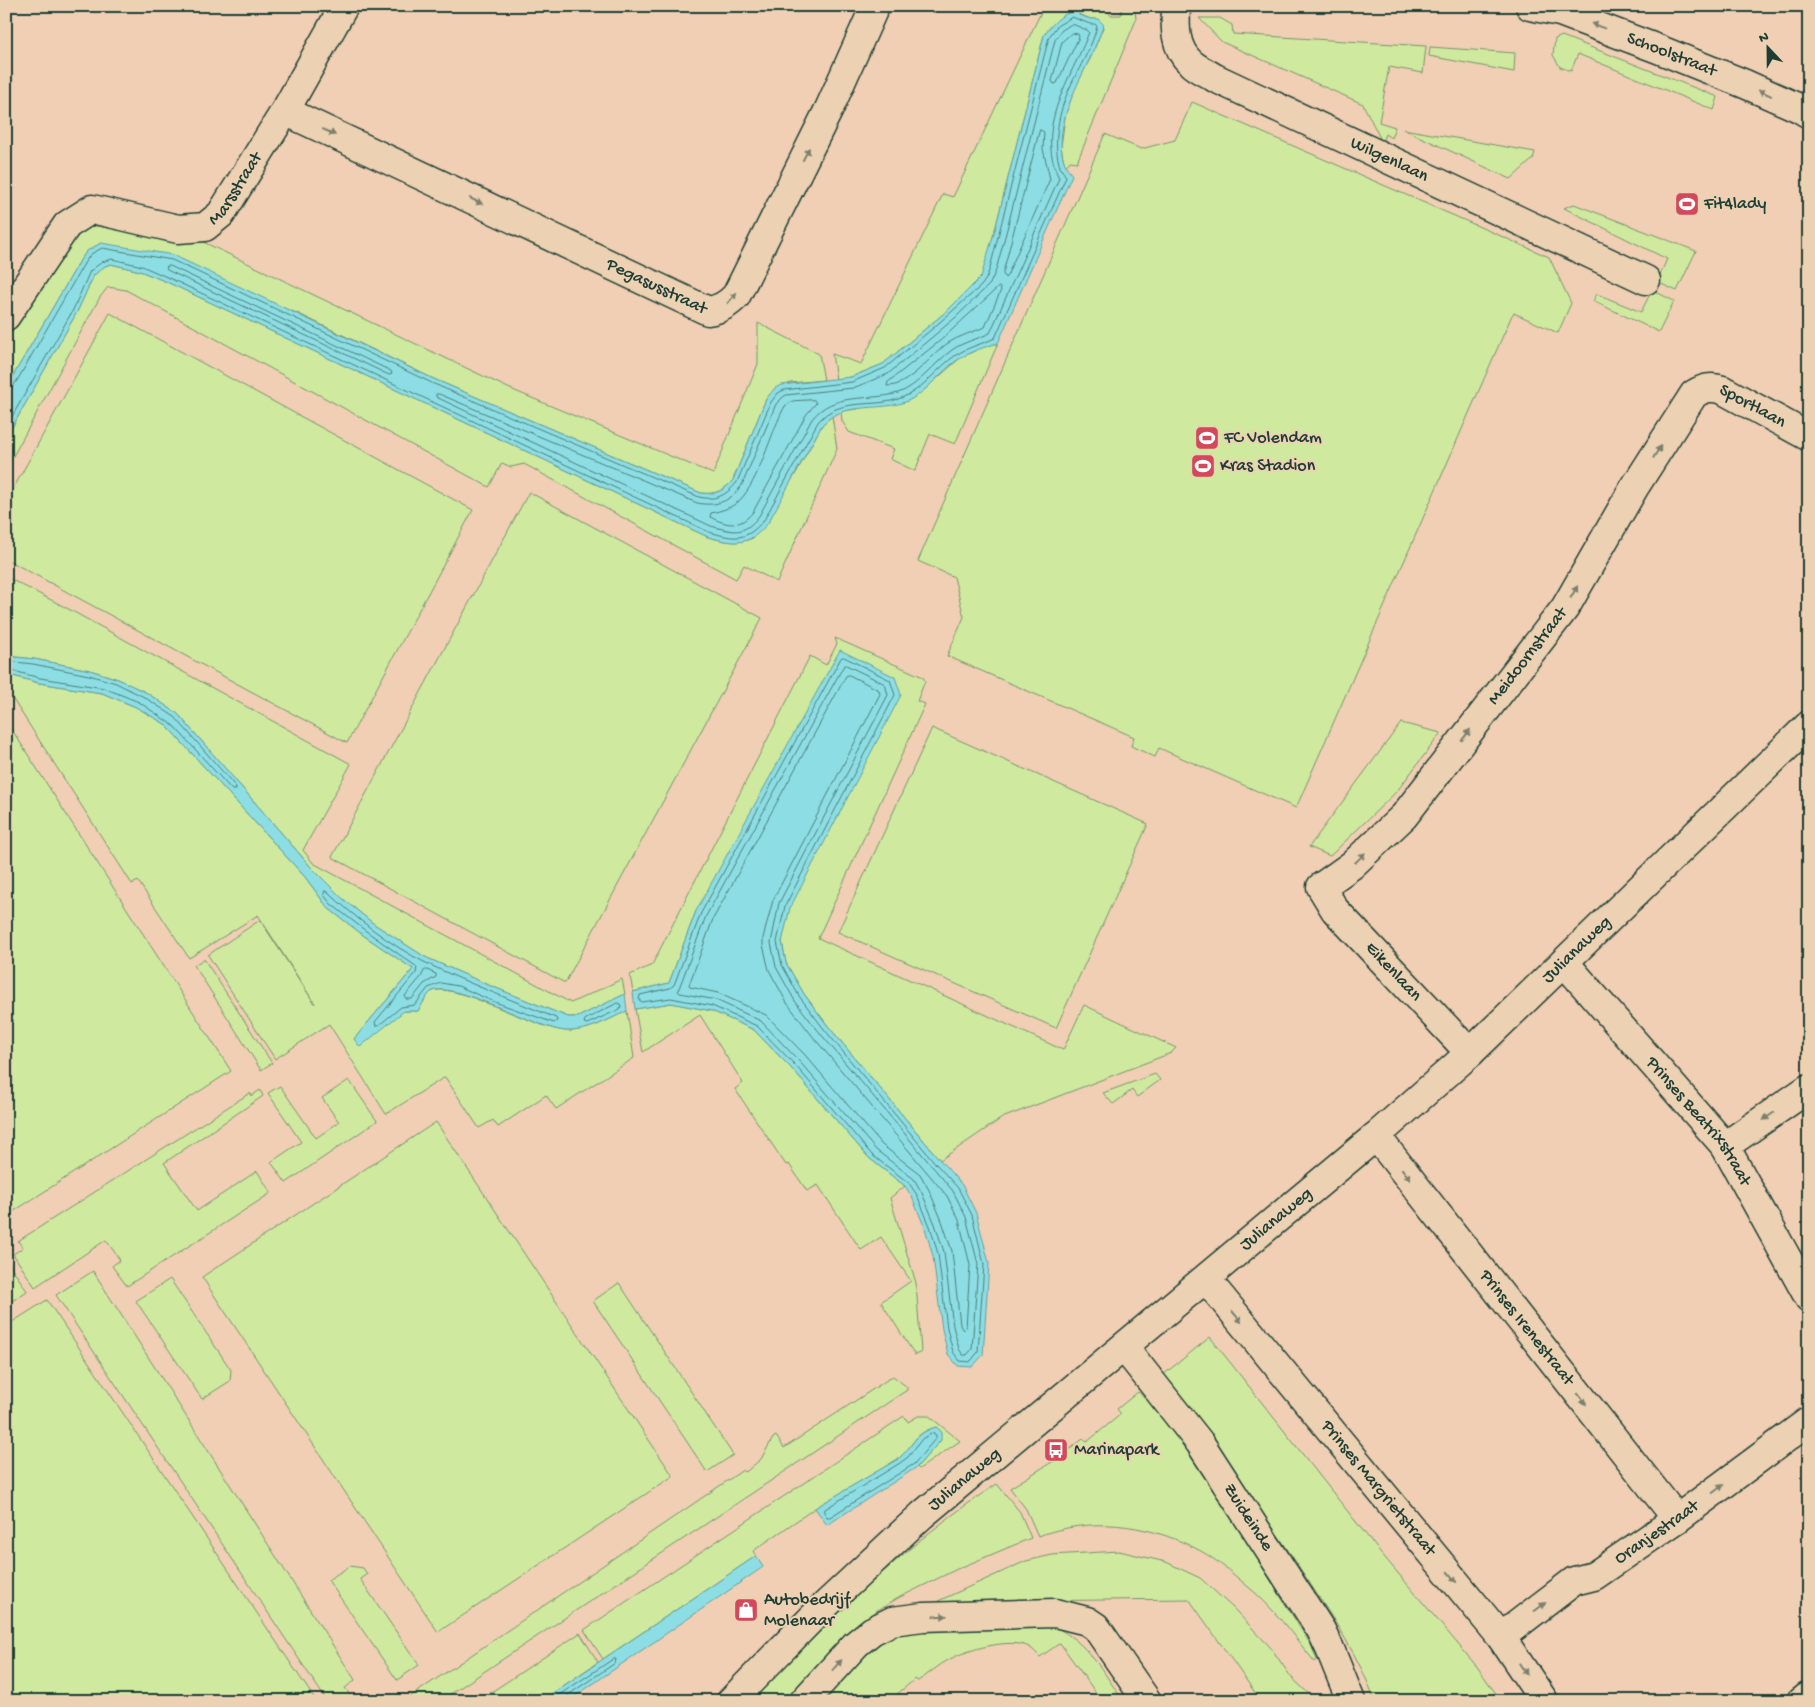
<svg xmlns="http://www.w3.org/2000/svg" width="1815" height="1707" font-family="'Gochi Hand',sans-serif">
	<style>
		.green { fill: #cfe99f; stroke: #77936a }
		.water { fill: #8ddee4; stroke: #619e9e }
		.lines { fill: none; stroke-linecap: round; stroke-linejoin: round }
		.shore { stroke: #4b7d7a; stroke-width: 1 }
		.minor-casing { stroke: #1f3d34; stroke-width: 31 }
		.major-casing { stroke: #1f3d34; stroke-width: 31 }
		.minor { stroke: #ecd2b3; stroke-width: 28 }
		.major { stroke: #ecd2b3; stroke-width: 28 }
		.oneway { fill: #7b806d }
		.labels { text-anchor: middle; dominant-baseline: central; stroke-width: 4; stroke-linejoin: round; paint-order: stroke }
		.street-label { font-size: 18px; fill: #1f3d34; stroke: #ecd2b3 }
		.poi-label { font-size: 18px; fill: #1f3d34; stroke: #ecd2b3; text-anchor: start }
	</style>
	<rect width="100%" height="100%" fill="#f0cfb4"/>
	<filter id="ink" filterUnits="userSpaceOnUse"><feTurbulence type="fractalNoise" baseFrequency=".02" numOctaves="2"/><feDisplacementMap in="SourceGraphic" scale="10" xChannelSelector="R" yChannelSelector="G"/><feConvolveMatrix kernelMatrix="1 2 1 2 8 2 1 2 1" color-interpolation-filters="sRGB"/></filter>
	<g filter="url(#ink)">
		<!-- green -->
		<path class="green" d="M 1044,6 L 1110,6 L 1110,15 L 1121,15 L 1122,6 L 1132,6 L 1135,9 L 1136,20 L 1077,162 L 1070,161 L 1065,167 L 1061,147 L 1065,117 L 1074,90 L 1091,57 L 1104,25 L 1095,19 L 1091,19 L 1073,12 L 1054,23 L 1044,35 L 996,226 L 982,277 L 948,310 L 883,364 L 851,377 L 836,379 L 832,354 L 861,364 L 943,194 L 953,197 Z
			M 1199,18 L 1220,18 L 1232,25 L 1233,34 L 1426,46 L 1423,73 L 1389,67 L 1379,122 L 1395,127 L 1391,138 L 1385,134 L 1382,142 L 1363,104 L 1222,42 Z
			M 1562,36 L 1718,97 L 1714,110 L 1578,54 L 1571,71 L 1560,67 L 1553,55 L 1555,39 Z
			M 1430,47 L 1515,53 L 1514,72 L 1429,56 Z
			M 1192,102 L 1549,257 L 1571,303 L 1558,333 L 1514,313 L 1512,315 L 1296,808 L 1159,748 L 1155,757 L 1131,746 L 1134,737 L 947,656 L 964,617 L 954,577 L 918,561 L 1105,134 L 1141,149 L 1175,140 Z
			M 1403,129 L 1535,152 L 1533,159 L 1511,179 Z
			M 1574,204 L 1696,251 L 1677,291 L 1657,282 L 1667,259 L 1564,208 Z
			M 89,225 L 182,240 L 199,240 L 508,388 L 713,474 L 758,364 L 758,323 L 819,354 L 824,380 L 790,383 L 766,399 L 733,480 C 724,490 716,495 701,493 L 436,380 L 297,313 L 101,243 L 87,251 L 81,259 L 6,388 L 6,340 L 71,235 Z
			M 111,264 L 140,271 L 167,282 L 708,537 C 724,541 737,545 753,538 L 795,475 L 822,425 L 832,416 L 837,449 L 777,582 L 744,565 L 736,579 L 524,464 L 511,467 L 502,463 L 489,487 L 126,290 L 108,287 L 100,297 L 6,469 L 6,438 L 77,312 L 94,275 L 105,266 Z
			M 1652,290 L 1674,301 L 1659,332 L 1593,301 L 1597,294 L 1641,312 Z
			M 110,313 L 473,510 L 347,743 L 6,559 L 6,502 Z
			M 998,343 L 955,444 L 930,434 L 915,471 L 890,459 L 894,449 L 849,432 L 842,421 L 841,411 L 857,409 L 924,390 L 959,359 L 980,348 Z
			M 529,492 L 762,618 L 565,983 L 332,857 Z
			M 6,577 L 61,605 L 351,764 L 303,850 L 313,863 L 571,1003 L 622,979 L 625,994 L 578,1017 L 568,1017 L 486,984 L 425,957 L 374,924 L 342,898 L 310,866 L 178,714 L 147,693 L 118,679 L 90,670 L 34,659 L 6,656 Z
			M 835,638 L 923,677 L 925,681 L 917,701 L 925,704 L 818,938 L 1063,1050 L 1084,1005 L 1176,1048 L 1171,1053 L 1002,1118 L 940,1160 L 828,1026 L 804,994 L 786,963 L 782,941 L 789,908 L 696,911 L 669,983 L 633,992 L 630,975 L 652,965 L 810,656 L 826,665 L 837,644 Z
			M 6,674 L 39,683 L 102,693 L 136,707 L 165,724 L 305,877 L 328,908 L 363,935 L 413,969 L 354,1039 L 404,1011 L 418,1011 C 422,1005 426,996 431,992 C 449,979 538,1030 566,1031 C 588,1032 607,1020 627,1011 L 634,1058 L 556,1109 L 546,1095 L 498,1127 L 493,1120 L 479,1128 L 445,1077 L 386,1114 L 329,1024 L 275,1059 L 208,955 L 260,920 L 315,1004 L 258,915 L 189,958 L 138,881 L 132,884 L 12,698 L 6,701 Z
			M 7,722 L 231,1071 L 8,1215 L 6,1211 Z
			M 1401,723 L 1441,733 L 1397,791 L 1330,856 L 1309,847 Z
			M 932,728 L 1148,824 L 1056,1028 L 838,932 Z
			M 204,959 L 272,1063 L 261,1070 L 194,965 Z
			M 671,1003 L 712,1011 L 754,1030 L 791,1068 L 869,1158 L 905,1186 L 890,1198 L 916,1283 L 921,1352 L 915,1355 L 881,1302 L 911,1281 L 881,1237 L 861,1250 L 818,1185 L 807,1191 L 789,1164 L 786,1165 L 735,1089 L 743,1083 L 700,1015 L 643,1052 L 635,1009 Z
			M 1155,1074 L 1160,1080 L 1137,1097 L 1132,1090 L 1113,1104 L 1103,1093 Z
			M 349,1080 L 377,1121 L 286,1183 L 271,1162 L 301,1142 L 268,1093 L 280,1086 L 316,1138 L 339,1122 L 322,1098 Z
			M 260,1090 L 263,1096 L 164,1163 L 197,1211 L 257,1171 L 271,1193 L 127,1286 L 112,1266 L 120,1260 L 106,1240 L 35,1287 L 13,1254 L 23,1248 L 18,1241 L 250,1093 L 252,1096 Z
			M 436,1122 L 673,1476 L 438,1632 L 202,1277 Z
			M 8,1262 L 27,1291 L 6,1305 L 6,1264 Z
			M 93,1271 L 355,1680 L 345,1688 L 354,1701 L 327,1701 L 56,1295 Z
			M 170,1279 L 231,1370 L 230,1381 L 202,1399 L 136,1301 Z
			M 619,1283 L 733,1455 L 707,1472 L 593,1301 Z
			M 47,1300 L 316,1701 L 6,1701 L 6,1326 Z
			M 1210,1337 L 1375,1546 L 1478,1668 L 1501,1701 L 1375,1701 C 1360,1658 1334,1620 1309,1582 C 1263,1511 1214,1442 1163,1375 Z
			M 893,1376 L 907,1387 L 907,1390 L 440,1701 L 404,1701 L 743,1470 L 745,1472 L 747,1471 L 761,1459 L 773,1438 L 776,1436 L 784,1448 Z
			M 1138,1392 C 1162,1411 1182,1443 1199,1469 C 1238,1526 1274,1587 1311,1645 L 1317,1660 L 1315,1662 C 1293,1636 1273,1606 1246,1585 C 1231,1572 1211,1555 1193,1547 C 1144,1523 1090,1517 1038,1536 L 1026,1509 L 1010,1488 L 1060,1457 L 1083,1439 L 1087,1442 L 1121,1414 L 1117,1409 Z
			M 904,1416 L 908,1422 L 918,1416 L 929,1416 L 960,1441 L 919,1469 L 917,1467 L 941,1440 L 936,1427 C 912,1434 915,1445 898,1459 L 815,1508 L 753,1551 L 756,1556 L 603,1659 L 584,1630 Z
			M 997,1484 L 1020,1512 L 1031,1538 L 957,1569 L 900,1597 L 876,1611 L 789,1701 L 751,1701 C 828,1623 905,1543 997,1484 Z
			M 1119,1551 L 1166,1562 L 1200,1578 L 1233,1608 L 1271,1648 L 1291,1677 L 1309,1694 L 1319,1701 L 1261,1701 L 1189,1599 L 936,1602 L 1026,1561 L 1052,1555 Z
			M 350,1566 L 363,1568 L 367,1574 L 360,1579 L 419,1665 L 397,1680 L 328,1580 Z
			M 1055,1627 C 1087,1642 1104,1673 1123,1701 L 1102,1701 L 1060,1643 L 1040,1657 C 1037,1654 1033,1649 1029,1647 C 1010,1637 967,1650 950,1659 C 938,1665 929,1674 918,1681 L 915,1679 L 896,1695 L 892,1701 L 816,1701 L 866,1649 L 904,1630 Z
			M 580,1633 L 598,1662 L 541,1701 L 478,1701 Z"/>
		<!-- water -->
		<path class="water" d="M 1074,11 L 1079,11 L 1079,15 L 1091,19 L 1098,19 L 1104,25 C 1099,36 1095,48 1090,58 C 1075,90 1045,143 1072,175 L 998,343 C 985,347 971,351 959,359 C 940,371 924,397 902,403 C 875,411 842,402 822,425 L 768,523 C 748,547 736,544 708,537 L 167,282 L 140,271 L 111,264 L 105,266 L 94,275 L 77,312 L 6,438 L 6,388 L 81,259 L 87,251 L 101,243 L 173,255 L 436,380 L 701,493 C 715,495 724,491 733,480 L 766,399 L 775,388 L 782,385 L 851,377 L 883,364 L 948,310 L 981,277 L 996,226 L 1044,35 C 1050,26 1062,13 1073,12 Z
			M 840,650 L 895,677 L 901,695 L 790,908 L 782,942 L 786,963 L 804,994 L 828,1026 L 940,1160 L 962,1185 L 976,1213 L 989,1263 L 983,1355 L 972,1367 L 958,1366 L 948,1354 L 942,1329 L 933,1256 L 925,1228 L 912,1197 L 905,1186 L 869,1158 L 791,1068 L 754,1030 L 712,1011 L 671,1003 L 635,1009 L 633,992 L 669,983 L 696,911 Z
			M 6,656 L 34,659 L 90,670 L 118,679 L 147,693 L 178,714 L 310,866 L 342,898 L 374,924 L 425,957 L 486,984 L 568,1017 L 578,1017 L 625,994 L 627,1011 C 607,1020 588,1032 566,1031 C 539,1030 449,978 431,992 C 426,996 422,1005 418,1011 L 404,1011 L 360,1047 L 354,1039 L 413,969 L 363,935 L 328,908 L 305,877 L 165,724 L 136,707 L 102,693 L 39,683 L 6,674 Z
			M 936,1427 L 941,1431 L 941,1440 L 917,1467 L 827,1525 L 815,1508 L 898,1459 C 914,1446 913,1434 936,1427 Z
			M 756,1556 L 763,1567 L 568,1701 L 541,1701 Z"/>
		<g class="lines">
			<!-- shore -->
			<path class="shore" d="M 1072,24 L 1087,30 L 1089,32 C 1071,80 1034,125 1059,178 L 990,333 C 978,339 963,342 952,350 C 934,363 919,386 898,393 C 868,402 834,391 812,419 L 759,516 C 743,536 734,532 711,526 L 436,397 L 436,394 L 439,394 L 697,503 C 717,507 731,501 742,485 L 776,404 L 782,398 L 786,395 L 853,388 L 888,374 L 955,318 L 990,284 L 996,270 L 1007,229 L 1055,40 L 1061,31 Z
				M 1072,33 L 1078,34 L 1079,37 L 1057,83 L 1054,84 L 1052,81 L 1062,42 Z
				M 1040,130 L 1044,132 L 1043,149 L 1050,179 L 1007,276 L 1005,278 L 1003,274 Z
				M 167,266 L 170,266 L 391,371 L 392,374 L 389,375 L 167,270 Z
				M 999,287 L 1001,290 L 985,327 C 973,332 959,336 948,343 C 932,354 907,388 887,386 L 888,382 L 941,340 Z
				M 6,390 L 12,388 L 18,379 L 85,262 L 91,254 L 102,248 L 172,260 L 434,384 L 699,497 C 716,501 727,495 737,482 L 771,402 L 778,393 L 784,390 L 852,382 L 885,368 L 932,329 L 981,286 L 986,279 L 990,268 L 1049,37 L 1057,26 L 1072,17 L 1090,24 L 1095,24 L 1097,26 C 1092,48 1079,67 1070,87 C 1059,111 1052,142 1060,167 C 1062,171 1065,174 1066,177 L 995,338 C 982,344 968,347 956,355 C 937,368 923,390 901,398 C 873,409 840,396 818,422 L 764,520 C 745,542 735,539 709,532 L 169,278 L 142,266 L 112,259 L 102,262 L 90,271 L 73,310 L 6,427
				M 814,400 L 816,403 L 806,415 L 753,512 C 740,528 728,526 710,517 L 711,513 C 721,511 731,508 739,501 C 759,482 771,431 785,406 L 793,401 Z
				M 844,657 L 890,680 L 895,695 L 785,906 L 777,942 L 782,965 L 799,996 L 824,1029 L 936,1164 L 958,1188 L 972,1215 L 984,1264 L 978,1352 L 970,1362 L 960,1361 L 953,1352 L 947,1328 L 938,1254 L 930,1226 L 917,1195 L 909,1183 L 872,1155 L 795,1065 L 757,1026 L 712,1006 L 671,998 L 642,1002 L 639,1000 L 640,995 L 670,988 L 674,985 L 701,913 L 841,658 Z
				M 6,661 L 33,664 L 89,675 L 116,683 L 144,697 L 175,717 L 236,787 L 236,790 L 232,790 L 174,726 L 139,702 L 104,688 L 40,678 L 6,669
				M 846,665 L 885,684 L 888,695 L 779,903 L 771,943 L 776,967 L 795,1001 L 820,1033 L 953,1191 L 966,1217 L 978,1264 L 972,1349 L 967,1355 L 963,1355 L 959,1349 L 953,1326 L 944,1252 L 935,1224 L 922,1193 L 914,1179 L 876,1150 L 799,1061 L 761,1021 L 716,1000 L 680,993 L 678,991 L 706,916 L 843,667 Z
				M 849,675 L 879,690 L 880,694 L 773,900 L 763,938 L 763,945 L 769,970 L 787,1003 L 814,1038 L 947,1196 L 959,1220 L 970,1265 L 966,1328 L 964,1330 L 962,1329 L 960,1325 L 952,1251 L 942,1221 L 929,1190 L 920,1174 L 882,1145 L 805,1055 L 766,1015 L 718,993 L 690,987 L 689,985 L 713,919 L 846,676 Z
				M 325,891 L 328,892 C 354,917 392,946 424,962 C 467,983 512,1000 556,1018 L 557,1021 L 554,1023 L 492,1001 L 458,986 L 441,983 L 428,988 L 415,1005 L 401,1007 L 378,1026 L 376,1026 L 375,1022 L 416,973 L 417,967 L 366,931 L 331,904 L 324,895 Z
				M 427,970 L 436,974 L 436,977 L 424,984 L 412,999 L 406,999 L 405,996 L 421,977 L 424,971 Z
				M 618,1003 L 621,1005 L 620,1009 L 587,1024 L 584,1023 L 585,1020 Z
				M 933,1433 L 936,1435 L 936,1438 L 914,1464 L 830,1517 L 827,1517 L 824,1512 L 825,1509 L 900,1463 L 908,1457 L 922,1439 Z
				M 550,1701 L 613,1659 L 616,1659 L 615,1663 L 568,1695 L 566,1701"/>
			<defs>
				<g id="minor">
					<path id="s1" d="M 1176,6 C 1175,26 1174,48 1191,63 C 1197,69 1207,73 1215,78 L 1646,280"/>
					<path id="s2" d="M 1530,6 L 1560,12 L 1658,49 L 1745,84 L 1799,108 L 1809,114"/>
					<path id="s3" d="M 285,111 L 708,311 C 720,309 727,305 736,296 L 829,109 L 875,6"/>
					<path id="s4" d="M 6,316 L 67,225 L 92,209 L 178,229 L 205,227 L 221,214 L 285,111 L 344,6"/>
					<path id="s5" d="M 1564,962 L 1725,1146 L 1809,1298"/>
					<path id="s6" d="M 1470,1053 L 1335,910 L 1321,887 L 1352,865 L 1404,816 L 1565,608 L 1634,488 L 1694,394 C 1704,388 1711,386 1723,390 L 1809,437"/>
					<path id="s7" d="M 1376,1136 L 1677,1519"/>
					<path d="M 1725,1146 L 1809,1088"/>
					<path id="s8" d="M 1206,1279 L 1501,1637 L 1544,1701"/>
					<path id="s9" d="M 1124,1347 L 1200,1443 L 1321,1630 L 1330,1649 L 1351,1701"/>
					<path id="s10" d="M 1501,1637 L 1574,1581 L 1594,1576 L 1677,1519 L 1809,1421"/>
					<path d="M 804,1701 L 856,1644 L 872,1631 L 892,1621 L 923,1617 L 1055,1613 L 1087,1621 L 1096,1627 L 1147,1701"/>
					<path d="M 1801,1701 L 1809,1696"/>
				</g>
				<g id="major">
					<path id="s11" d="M 731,1701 L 820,1610 L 922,1515 L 1376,1136 L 1470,1053 L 1809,725"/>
				</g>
			</defs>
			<!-- minor casing -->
			<use href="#minor" class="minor-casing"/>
			<!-- major casing -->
			<use href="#major" class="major-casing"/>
			<!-- minor -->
			<use href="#minor" class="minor"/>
			<!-- major -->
			<use href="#major" class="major"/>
		</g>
		<!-- one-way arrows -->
		<defs><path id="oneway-solid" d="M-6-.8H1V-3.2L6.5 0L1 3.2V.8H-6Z" transform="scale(1.25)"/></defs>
		<g class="oneway">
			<use href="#oneway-solid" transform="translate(1598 26) rotate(-160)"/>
			<use href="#oneway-solid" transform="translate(1765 93) rotate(-156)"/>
			<use href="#oneway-solid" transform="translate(329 132) rotate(25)"/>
			<use href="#oneway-solid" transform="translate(806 154) rotate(-63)"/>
			<use href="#oneway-solid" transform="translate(476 201) rotate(25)"/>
			<use href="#oneway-solid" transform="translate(732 298) rotate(-50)"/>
			<use href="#oneway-solid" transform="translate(1657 452) rotate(-58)"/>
			<use href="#oneway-solid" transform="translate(1574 592) rotate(-60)"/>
			<use href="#oneway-solid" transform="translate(1466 735) rotate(-52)"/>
			<use href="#oneway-solid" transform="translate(1360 858) rotate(-44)"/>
			<use href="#oneway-solid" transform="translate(1769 1116) rotate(145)"/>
			<use href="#oneway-solid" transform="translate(1406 1174) rotate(52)"/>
			<use href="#oneway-solid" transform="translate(1237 1317) rotate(50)"/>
			<use href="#oneway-solid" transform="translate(1582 1399) rotate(52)"/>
			<use href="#oneway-solid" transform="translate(1718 1489) rotate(-37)"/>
			<use href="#oneway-solid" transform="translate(1452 1577) rotate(50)"/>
			<use href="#oneway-solid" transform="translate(1540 1607) rotate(-37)"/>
			<use href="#oneway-solid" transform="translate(940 1616) rotate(-2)"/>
			<use href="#oneway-solid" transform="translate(837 1665) rotate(-48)"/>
			<use href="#oneway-solid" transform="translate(1523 1669) rotate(56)"/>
		</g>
	</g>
	<!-- icons -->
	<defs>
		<symbol id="stadium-square" viewBox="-11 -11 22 22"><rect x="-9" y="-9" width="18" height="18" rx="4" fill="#d1495b" stroke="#ecd2b3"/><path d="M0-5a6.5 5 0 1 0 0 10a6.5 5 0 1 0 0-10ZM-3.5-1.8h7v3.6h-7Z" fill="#fff"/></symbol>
		<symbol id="bus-square" viewBox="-11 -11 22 22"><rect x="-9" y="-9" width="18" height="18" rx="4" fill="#d1495b" stroke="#ecd2b3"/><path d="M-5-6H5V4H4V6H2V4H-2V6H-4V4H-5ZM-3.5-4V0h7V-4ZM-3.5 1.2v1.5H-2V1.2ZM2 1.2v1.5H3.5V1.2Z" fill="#fff"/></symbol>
		<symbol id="shop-square" viewBox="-11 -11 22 22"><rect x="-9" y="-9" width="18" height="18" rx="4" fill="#d1495b" stroke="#ecd2b3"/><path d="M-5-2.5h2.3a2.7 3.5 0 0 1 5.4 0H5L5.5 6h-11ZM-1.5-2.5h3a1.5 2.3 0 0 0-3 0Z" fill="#fff"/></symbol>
	</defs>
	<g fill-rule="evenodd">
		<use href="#stadium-square" x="1673" y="190" width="28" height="28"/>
		<use href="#stadium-square" x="1193" y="424" width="28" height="28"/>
		<use href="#stadium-square" x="1189" y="452" width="28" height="28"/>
		<use href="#bus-square" x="1042" y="1436" width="28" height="28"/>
		<use href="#shop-square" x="732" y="1596" width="28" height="28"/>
	</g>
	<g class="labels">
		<!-- street labels -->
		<g class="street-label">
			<text stroke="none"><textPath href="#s2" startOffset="150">Schoolstraat</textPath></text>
			<text stroke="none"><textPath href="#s1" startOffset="282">Wilgenlaan</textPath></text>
			<text stroke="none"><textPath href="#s4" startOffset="304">Marsstraat</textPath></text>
			<text stroke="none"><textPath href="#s3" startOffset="411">Pegasusstraat</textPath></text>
			<text stroke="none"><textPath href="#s6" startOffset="910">Sportlaan</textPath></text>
			<text stroke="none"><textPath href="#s6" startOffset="535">Meidoornstraat</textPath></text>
			<text stroke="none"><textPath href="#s11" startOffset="1132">Julianaweg</textPath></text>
			<text transform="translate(1393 972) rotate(47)">Eikenlaan</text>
			<text stroke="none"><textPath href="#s5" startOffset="209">Prinses Beatrixstraat</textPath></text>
			<text stroke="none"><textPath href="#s11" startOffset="728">Julianaweg</textPath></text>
			<text stroke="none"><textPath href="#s7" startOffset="244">Prinses Irenestraat</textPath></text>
			<text stroke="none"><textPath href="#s11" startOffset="322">Julianaweg</textPath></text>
			<text stroke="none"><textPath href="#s8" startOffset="271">Prinses Margrietstraat</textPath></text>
			<text stroke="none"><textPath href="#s9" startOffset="211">Zuideinde</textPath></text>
			<text stroke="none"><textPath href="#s10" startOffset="189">Oranjestraat</textPath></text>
		</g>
		<!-- poi labels -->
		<g class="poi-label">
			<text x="1704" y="204">Fit4lady</text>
			<text x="1224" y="438">FC Volendam</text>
			<text x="1220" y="466">Kras Stadion</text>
			<text x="1074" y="1450">Marinapark</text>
			<text x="764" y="1600">Autobedrijf<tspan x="764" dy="21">Molenaar</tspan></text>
		</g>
	</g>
	<!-- margin -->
	<rect width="1815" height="1707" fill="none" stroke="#ecd2b3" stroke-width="25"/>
	<rect x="12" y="12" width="1790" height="1682" fill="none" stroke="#1f3d34" stroke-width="2" filter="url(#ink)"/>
	<!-- north arrow -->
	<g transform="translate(1768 48) rotate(338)" stroke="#ecd2b3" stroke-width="4" paint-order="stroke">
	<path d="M0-4L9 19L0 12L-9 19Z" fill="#1f3d34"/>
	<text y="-8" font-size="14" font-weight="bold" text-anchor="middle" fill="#1f3d34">N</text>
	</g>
</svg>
